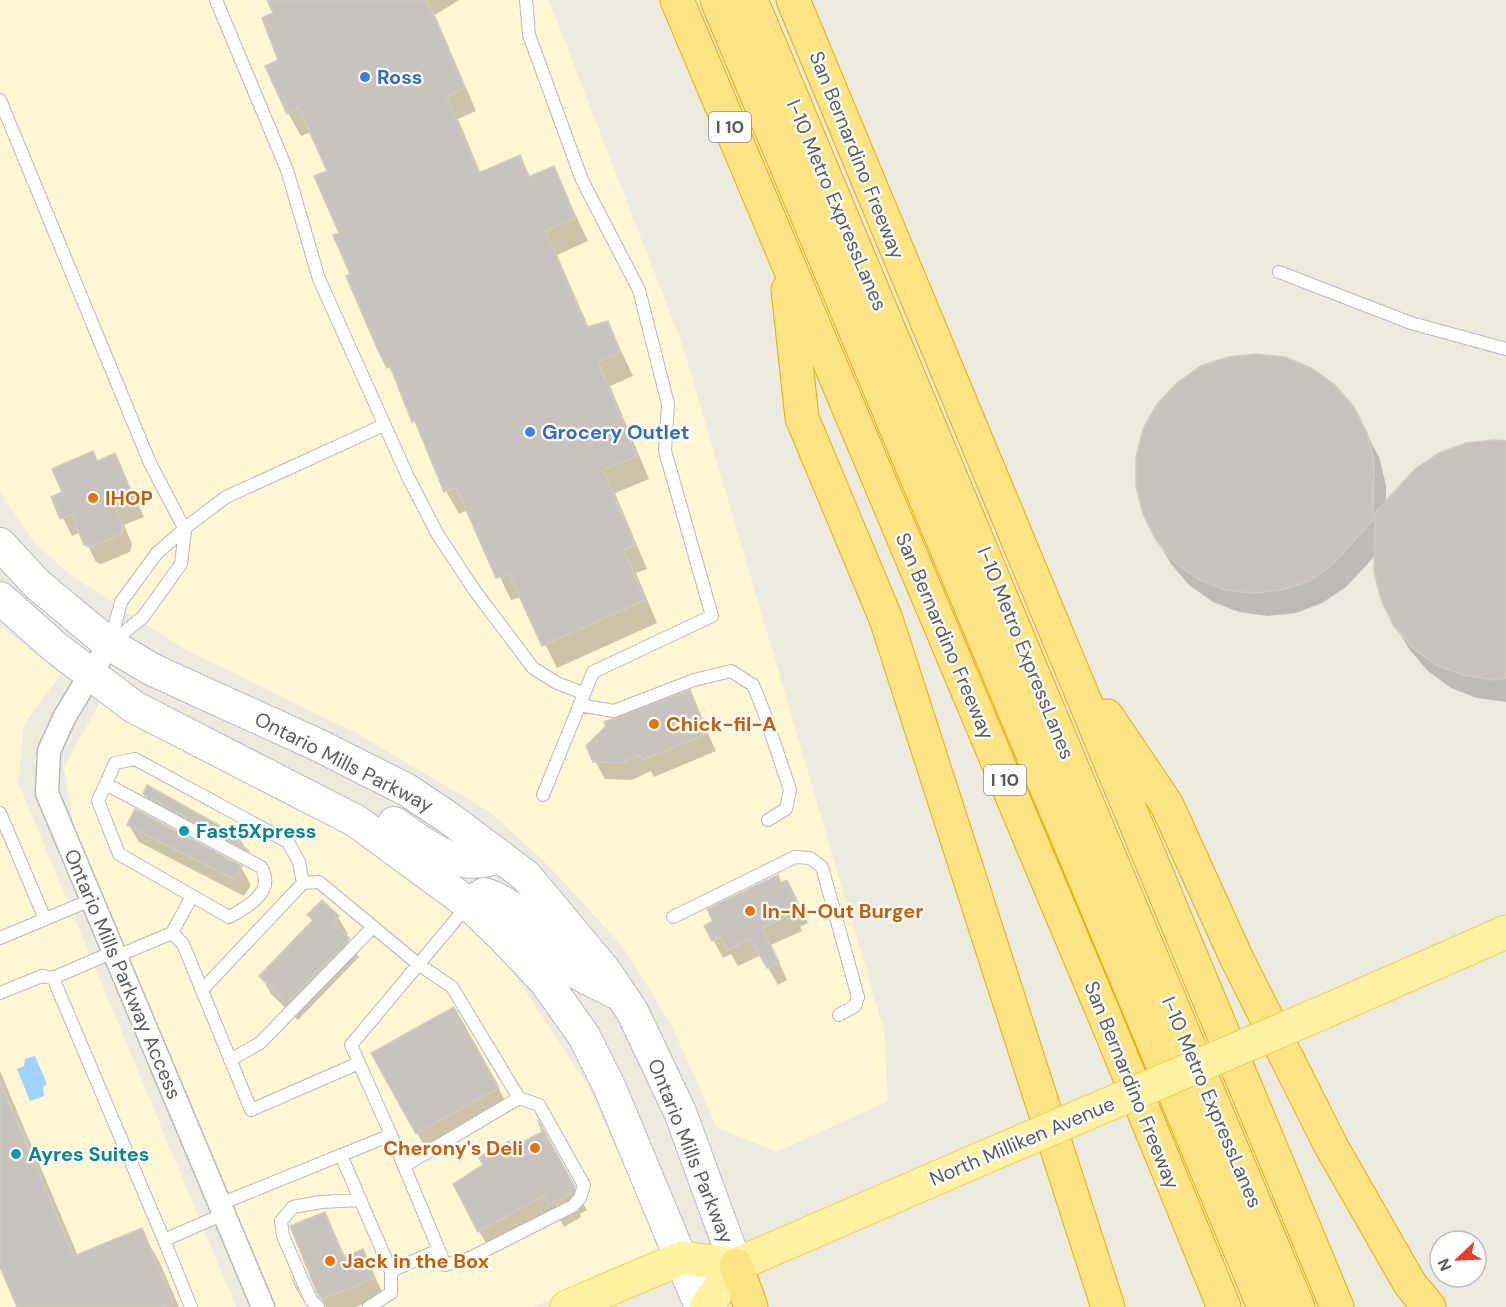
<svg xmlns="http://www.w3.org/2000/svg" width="1506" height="1307" font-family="'DM Sans',sans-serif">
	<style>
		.commercial { fill: #fff6d3 }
		.water { fill: #9ed2ff }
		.shadow { fill: #0003 }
		.building { fill: #c8c4bd; stroke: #d1ccbf; stroke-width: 1.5 }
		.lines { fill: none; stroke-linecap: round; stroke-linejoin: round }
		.lane-casing { stroke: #b6b9be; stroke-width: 14 }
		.street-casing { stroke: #b6b9be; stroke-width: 25 }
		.secondary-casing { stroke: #b6bac0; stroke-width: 34 }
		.primary-casing { stroke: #f5cc51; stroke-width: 35 }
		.highway-casing { stroke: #edab00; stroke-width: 35 }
		.lane { stroke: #fff; stroke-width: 12 }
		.street { stroke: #fff; stroke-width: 22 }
		.secondary { stroke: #fff; stroke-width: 32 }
		.primary { stroke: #fff3a3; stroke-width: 33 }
		.highway { stroke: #ffe485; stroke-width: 33 }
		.primary-bridge-casing { stroke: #f5cc51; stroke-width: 35; stroke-linecap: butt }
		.primary-bridge { stroke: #fff3a3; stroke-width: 33 }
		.shop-dot { fill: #3f7fe0; stroke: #fff; stroke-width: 2 }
		.food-dot { fill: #e8710a; stroke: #fff; stroke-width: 2 }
		.culture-dot { fill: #0f9aa8; stroke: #fff; stroke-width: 2 }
		.labels { text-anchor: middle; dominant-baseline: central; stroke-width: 4.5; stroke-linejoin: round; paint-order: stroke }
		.shield { fill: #fff; stroke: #8b8e91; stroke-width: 1.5 }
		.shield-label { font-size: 18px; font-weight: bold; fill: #595d62 }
		.shop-label { font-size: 20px; font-weight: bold; fill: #366cbe; stroke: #fff; text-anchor: start }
		.street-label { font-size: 20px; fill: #595d62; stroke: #fff }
		.food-label { font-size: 20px; font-weight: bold; fill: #c56008; stroke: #fff; text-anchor: start }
		.culture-label { font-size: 20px; font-weight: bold; fill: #0d838f; stroke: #fff; text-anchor: start }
	</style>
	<rect width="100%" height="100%" fill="#edeae0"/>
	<!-- commercial -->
	<path class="commercial" d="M 0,0 L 549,0 L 683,347 L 884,1030 L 888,1101 L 777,1152 L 717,1128 L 672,1026 L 623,947 L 550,867 L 490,812 L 358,734 L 186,650 L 69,574 L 33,541 L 0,492 Z
		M 0,626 L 61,674 L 24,724 L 18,782 L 236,1307 L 0,1307 Z
		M 101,701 L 364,843 L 488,935 L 588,1086 L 663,1251 L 533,1307 L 272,1307 L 75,835 L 64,767 Z"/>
	<!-- water -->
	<path class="water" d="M 35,1056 L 47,1084 L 43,1087 L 44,1096 L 30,1101 L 17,1069 L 24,1066 L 25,1059 Z"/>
	<!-- shadow -->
	<path class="shadow" d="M 269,0 L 459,0 L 435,15 L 476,111 L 458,119 L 481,174 L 519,157 L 531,178 L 553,168 L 588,241 L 557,255 L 589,328 L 608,323 L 633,376 L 610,386 L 649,479 L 615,493 L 647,569 L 636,573 L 657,623 L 557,668 L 522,597 L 511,600 L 468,510 L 459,514 L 446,491 L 399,385 L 378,348 L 352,275 L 329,171 L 311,132 L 301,136 L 288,113 L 275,14 Z
		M 1353,408 L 1379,457 L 1386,485 L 1386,503 L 1506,443 L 1506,702 L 1477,698 L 1451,688 L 1428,671 L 1409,649 L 1395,625 L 1376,555 L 1346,587 L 1322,603 L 1296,613 L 1268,616 L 1239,612 L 1213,602 L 1189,585 L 1171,564 L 1157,540 Z
		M 115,455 L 144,517 L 124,525 L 132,544 L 130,552 L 101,564 L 96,562 L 81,532 L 72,536 L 53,498 L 64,493 L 97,462 Z
		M 689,692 L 716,751 L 654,777 L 651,771 L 632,780 L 605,779 L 595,761 L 607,726 Z
		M 144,794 L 239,838 L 257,866 L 154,811 Z
		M 129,825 L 241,867 L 251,885 L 244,896 L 139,842 Z
		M 786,882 L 808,923 L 800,927 L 802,931 L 771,945 L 787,980 L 778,985 L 761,955 L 738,966 L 731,954 L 723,958 L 706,926 Z
		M 309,915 L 338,917 L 348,934 L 345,937 L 359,957 L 298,1020 L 271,994 L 261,976 L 313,922 Z
		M 467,1032 L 511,1111 L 430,1156 L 417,1133 Z
		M 0,1071 L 78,1256 L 141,1230 L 160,1263 L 179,1307 L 18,1307 L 0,1263 Z
		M 544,1133 L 587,1210 L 580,1214 L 581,1217 L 564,1227 L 559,1218 L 493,1254 L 479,1231 L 512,1150 Z
		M 324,1213 L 346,1258 L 363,1251 L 384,1296 L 356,1307 L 326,1307 L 319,1295 Z
		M 288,1270 L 295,1283 L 305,1304 L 296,1289 Z"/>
	<!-- building -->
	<path class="building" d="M 267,0 L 427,0 L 465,88 L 446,96 L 479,173 L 520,155 L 529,177 L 554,166 L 576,218 L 545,231 L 587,327 L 608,321 L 621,353 L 598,362 L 637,456 L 603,470 L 635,545 L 624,550 L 645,600 L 542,646 L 509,574 L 496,578 L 456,487 L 444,492 L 415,421 L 412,422 L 390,366 L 387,368 L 377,348 L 346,276 L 350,274 L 333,235 L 339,233 L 314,176 L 327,171 L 299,108 L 287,114 L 265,66 L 278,60 L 262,18 L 273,13 Z
		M 1256,354 L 1285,357 L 1311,368 L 1335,385 L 1354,407 L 1367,433 L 1374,461 L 1373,520 L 1333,564 L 1309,581 L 1282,590 L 1254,593 L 1225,590 L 1198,579 L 1174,562 L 1156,540 L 1143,514 L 1136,486 L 1136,457 L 1143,429 L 1157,404 L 1177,383 L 1201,366 L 1228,357 Z
		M 1494,440 L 1506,441 L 1506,678 L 1492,680 L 1463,675 L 1436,665 L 1413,648 L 1394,626 L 1381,600 L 1374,572 L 1375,513 L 1415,469 L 1439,453 L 1466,443 Z
		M 93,451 L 97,461 L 115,453 L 135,500 L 115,508 L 123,526 L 121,534 L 91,547 L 84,545 L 72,515 L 60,519 L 51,497 L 62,492 L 52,469 Z
		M 690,690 L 708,733 L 643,760 L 640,755 L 621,763 L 593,762 L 586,746 L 606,726 L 604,722 Z
		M 147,785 L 240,837 L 238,842 L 250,852 L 143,794 Z
		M 135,809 L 242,866 L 235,880 L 127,825 Z
		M 778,875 L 781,883 L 787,880 L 799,905 L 791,909 L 793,913 L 762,928 L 779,962 L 767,968 L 750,939 L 727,950 L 720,937 L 712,941 L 704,926 L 713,921 L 707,909 Z
		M 322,900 L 339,916 L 333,922 L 350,939 L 287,1003 L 259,976 L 313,920 L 307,915 Z
		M 454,1007 L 499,1088 L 416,1134 L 371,1053 Z
		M 0,1081 L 74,1256 L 142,1228 L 173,1302 L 162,1307 L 17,1307 L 0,1267 Z
		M 538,1120 L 575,1187 L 567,1191 L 570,1194 L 549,1205 L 544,1196 L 478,1232 L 453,1184 L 483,1165 L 479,1157 L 509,1141 L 512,1148 L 542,1132 Z
		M 325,1212 L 344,1257 L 363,1249 L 375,1278 L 322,1299 L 318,1295 L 290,1226 Z"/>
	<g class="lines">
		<defs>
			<path id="lane" d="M 216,0 L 287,170 L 319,279 L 408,477 L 438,535 L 475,591 L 533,668 L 557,683 L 583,693
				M 526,0 L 529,35 L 582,180 L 639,290 L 668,404 L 665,451 L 712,616 L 593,672 L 543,795
				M 0,100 L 150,463 L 185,530 L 181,564 L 143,617 L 110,644
				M 1279,272 L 1411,323 L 1506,349
				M 110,643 L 121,602 L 157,553 L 189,525 L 226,497 L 384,425
				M 579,705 L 614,711 L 694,680 L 731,671 L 753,685 L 764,712 L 790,790 L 786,809 L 768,820
				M 106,784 L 261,867 C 276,891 248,907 229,917 L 119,854 L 98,801 L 115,763 L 135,759 L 288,842 L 299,862 L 303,883
				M 0,813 L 45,919
				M 673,917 L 795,857 L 810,858 L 822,867 L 858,997 L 855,1006 L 839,1015
				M 172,933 L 192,896
				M 0,938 L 91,900
				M 115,957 L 172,933 L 183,944 L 251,1110 L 359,1063
				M 53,978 L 164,1240
				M 202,990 L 303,883 L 319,882 L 418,964 L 452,987 L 519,1098 L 404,1166
				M 0,993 L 42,976 L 53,978 L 113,952
				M 230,1060 L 260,1043 L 373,927
				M 341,1155 L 391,1271 L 439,1250 L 391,1135
				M 220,1204 L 391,1135 L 351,1045 L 469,904
				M 439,1250 L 445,1265 L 470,1258 L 573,1206 L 580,1198 L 584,1185 L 539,1105 L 519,1098
				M 191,1307 L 164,1240 L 224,1214
				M 318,1307 L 311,1300 L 283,1236 L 281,1221 L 293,1207 L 321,1202 L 361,1200
				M 369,1307 L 391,1293 L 391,1271"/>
			<path id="street" d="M 109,644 L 65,716 L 49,751 L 47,793 L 263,1307"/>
			<path id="secondary" d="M 0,544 L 37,584 L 109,644 L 153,670 L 318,745 L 407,790 L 449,818 L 526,876 L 605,971 L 632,1011 L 680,1112 L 736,1265
				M 0,598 L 55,647 L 134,707 L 356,821 L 469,904 L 502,936 L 545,981 L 584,1036 L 609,1086 L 701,1307
				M 394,823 C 427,846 459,874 500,856
				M 469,904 L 484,894 C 523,904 537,942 567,966 C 580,977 601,984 616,993"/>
			<path id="primary" d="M 1326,1011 L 1506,932
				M 567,1307 L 682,1258 L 736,1265
				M 706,1307 L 736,1265 L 985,1157"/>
			<path id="highway" d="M 677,0 L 1105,1017 L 1224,1307
				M 717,0 L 1264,1307
				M 751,0 L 1298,1307
				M 793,0 L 1337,1307
				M 788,290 L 802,418 L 886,619 L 1108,1307
				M 1107,716 L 1167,805 L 1236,957 L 1331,1146 L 1410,1284 L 1429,1307
				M 736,1265 L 751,1307"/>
		</defs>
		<!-- lane casing -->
		<use href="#lane" class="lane-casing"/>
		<!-- street casing -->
		<use href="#street" class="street-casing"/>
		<!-- secondary casing -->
		<use href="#secondary" class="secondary-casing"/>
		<!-- primary casing -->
		<use href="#primary" class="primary-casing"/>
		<!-- highway casing -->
		<use href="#highway" class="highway-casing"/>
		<!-- lane -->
		<use href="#lane" class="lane"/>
		<!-- street -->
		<use href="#street" class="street"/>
		<!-- secondary -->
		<use href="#secondary" class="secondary"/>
		<!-- primary -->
		<use href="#primary" class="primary"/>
		<!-- highway -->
		<use href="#highway" class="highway"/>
		<defs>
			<path id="primary-bridge" d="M 985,1157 L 1326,1011"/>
		</defs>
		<!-- primary-bridge casing -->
		<use href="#primary-bridge" class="primary-bridge-casing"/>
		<!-- primary-bridge -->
		<use href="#primary-bridge" class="primary-bridge"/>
	</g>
	<!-- markers -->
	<g class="shop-dot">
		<circle cx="365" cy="77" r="6"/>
		<circle cx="530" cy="432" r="6"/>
	</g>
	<g class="food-dot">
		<circle cx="93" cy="498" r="6"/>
		<circle cx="654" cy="724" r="6"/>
		<circle cx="750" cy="911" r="6"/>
		<circle cx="535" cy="1148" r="6"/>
		<circle cx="330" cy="1261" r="6"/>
	</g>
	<g class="culture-dot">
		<circle cx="184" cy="831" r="6"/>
		<circle cx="16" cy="1154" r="6"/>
	</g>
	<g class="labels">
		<!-- shield labels -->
		<g class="shield">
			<rect x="709" y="112" width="42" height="30" rx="4.5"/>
			<rect x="984" y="765" width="42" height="30" rx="4.5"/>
		</g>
		<g class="shield-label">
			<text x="730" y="127">I 10</text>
			<text x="1005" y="780">I 10</text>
		</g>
		<!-- shop labels -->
		<g class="shop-label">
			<text x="377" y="77">Ross</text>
			<text x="542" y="432">Grocery Outlet</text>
		</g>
		<!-- street labels -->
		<g class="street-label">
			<text transform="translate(857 155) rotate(68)">San Bernardino Freeway</text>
			<text transform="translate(837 205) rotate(67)">I-10 Metro ExpressLanes</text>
			<text transform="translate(945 636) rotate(67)">San Bernardino Freeway</text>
			<text transform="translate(1026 653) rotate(68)">I-10 Metro ExpressLanes</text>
			<text transform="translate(344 762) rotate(27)">Ontario Mills Parkway</text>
			<text transform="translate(123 974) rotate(67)">Ontario Mills Parkway Access</text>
			<text transform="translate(1132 1085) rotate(68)">San Bernardino Freeway</text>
			<text transform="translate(1212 1102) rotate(67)">I-10 Metro ExpressLanes</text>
			<text transform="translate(1022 1141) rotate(-23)">North Milliken Avenue</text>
			<text transform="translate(691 1151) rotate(68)">Ontario Mills Parkway</text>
		</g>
		<!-- food labels -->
		<g class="food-label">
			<text x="105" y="498">IHOP</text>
			<text x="666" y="724">Chick-fil-A</text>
			<text x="762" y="911">In-N-Out Burger</text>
			<text x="523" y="1148" text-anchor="end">Cherony's Deli</text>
			<text x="342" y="1261">Jack in the Box</text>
		</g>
		<!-- culture labels -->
		<g class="culture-label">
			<text x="196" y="831">Fast5Xpress</text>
			<text x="28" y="1154">Ayres Suites</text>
		</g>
	</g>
	<!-- north arrow -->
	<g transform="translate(1458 1259) rotate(247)"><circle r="28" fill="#ffffff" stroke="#bdbec0" stroke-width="1.5"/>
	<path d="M0-4.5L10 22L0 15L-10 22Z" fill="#ee3b25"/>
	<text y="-9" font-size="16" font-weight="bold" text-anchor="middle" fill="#595d62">N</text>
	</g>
</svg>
